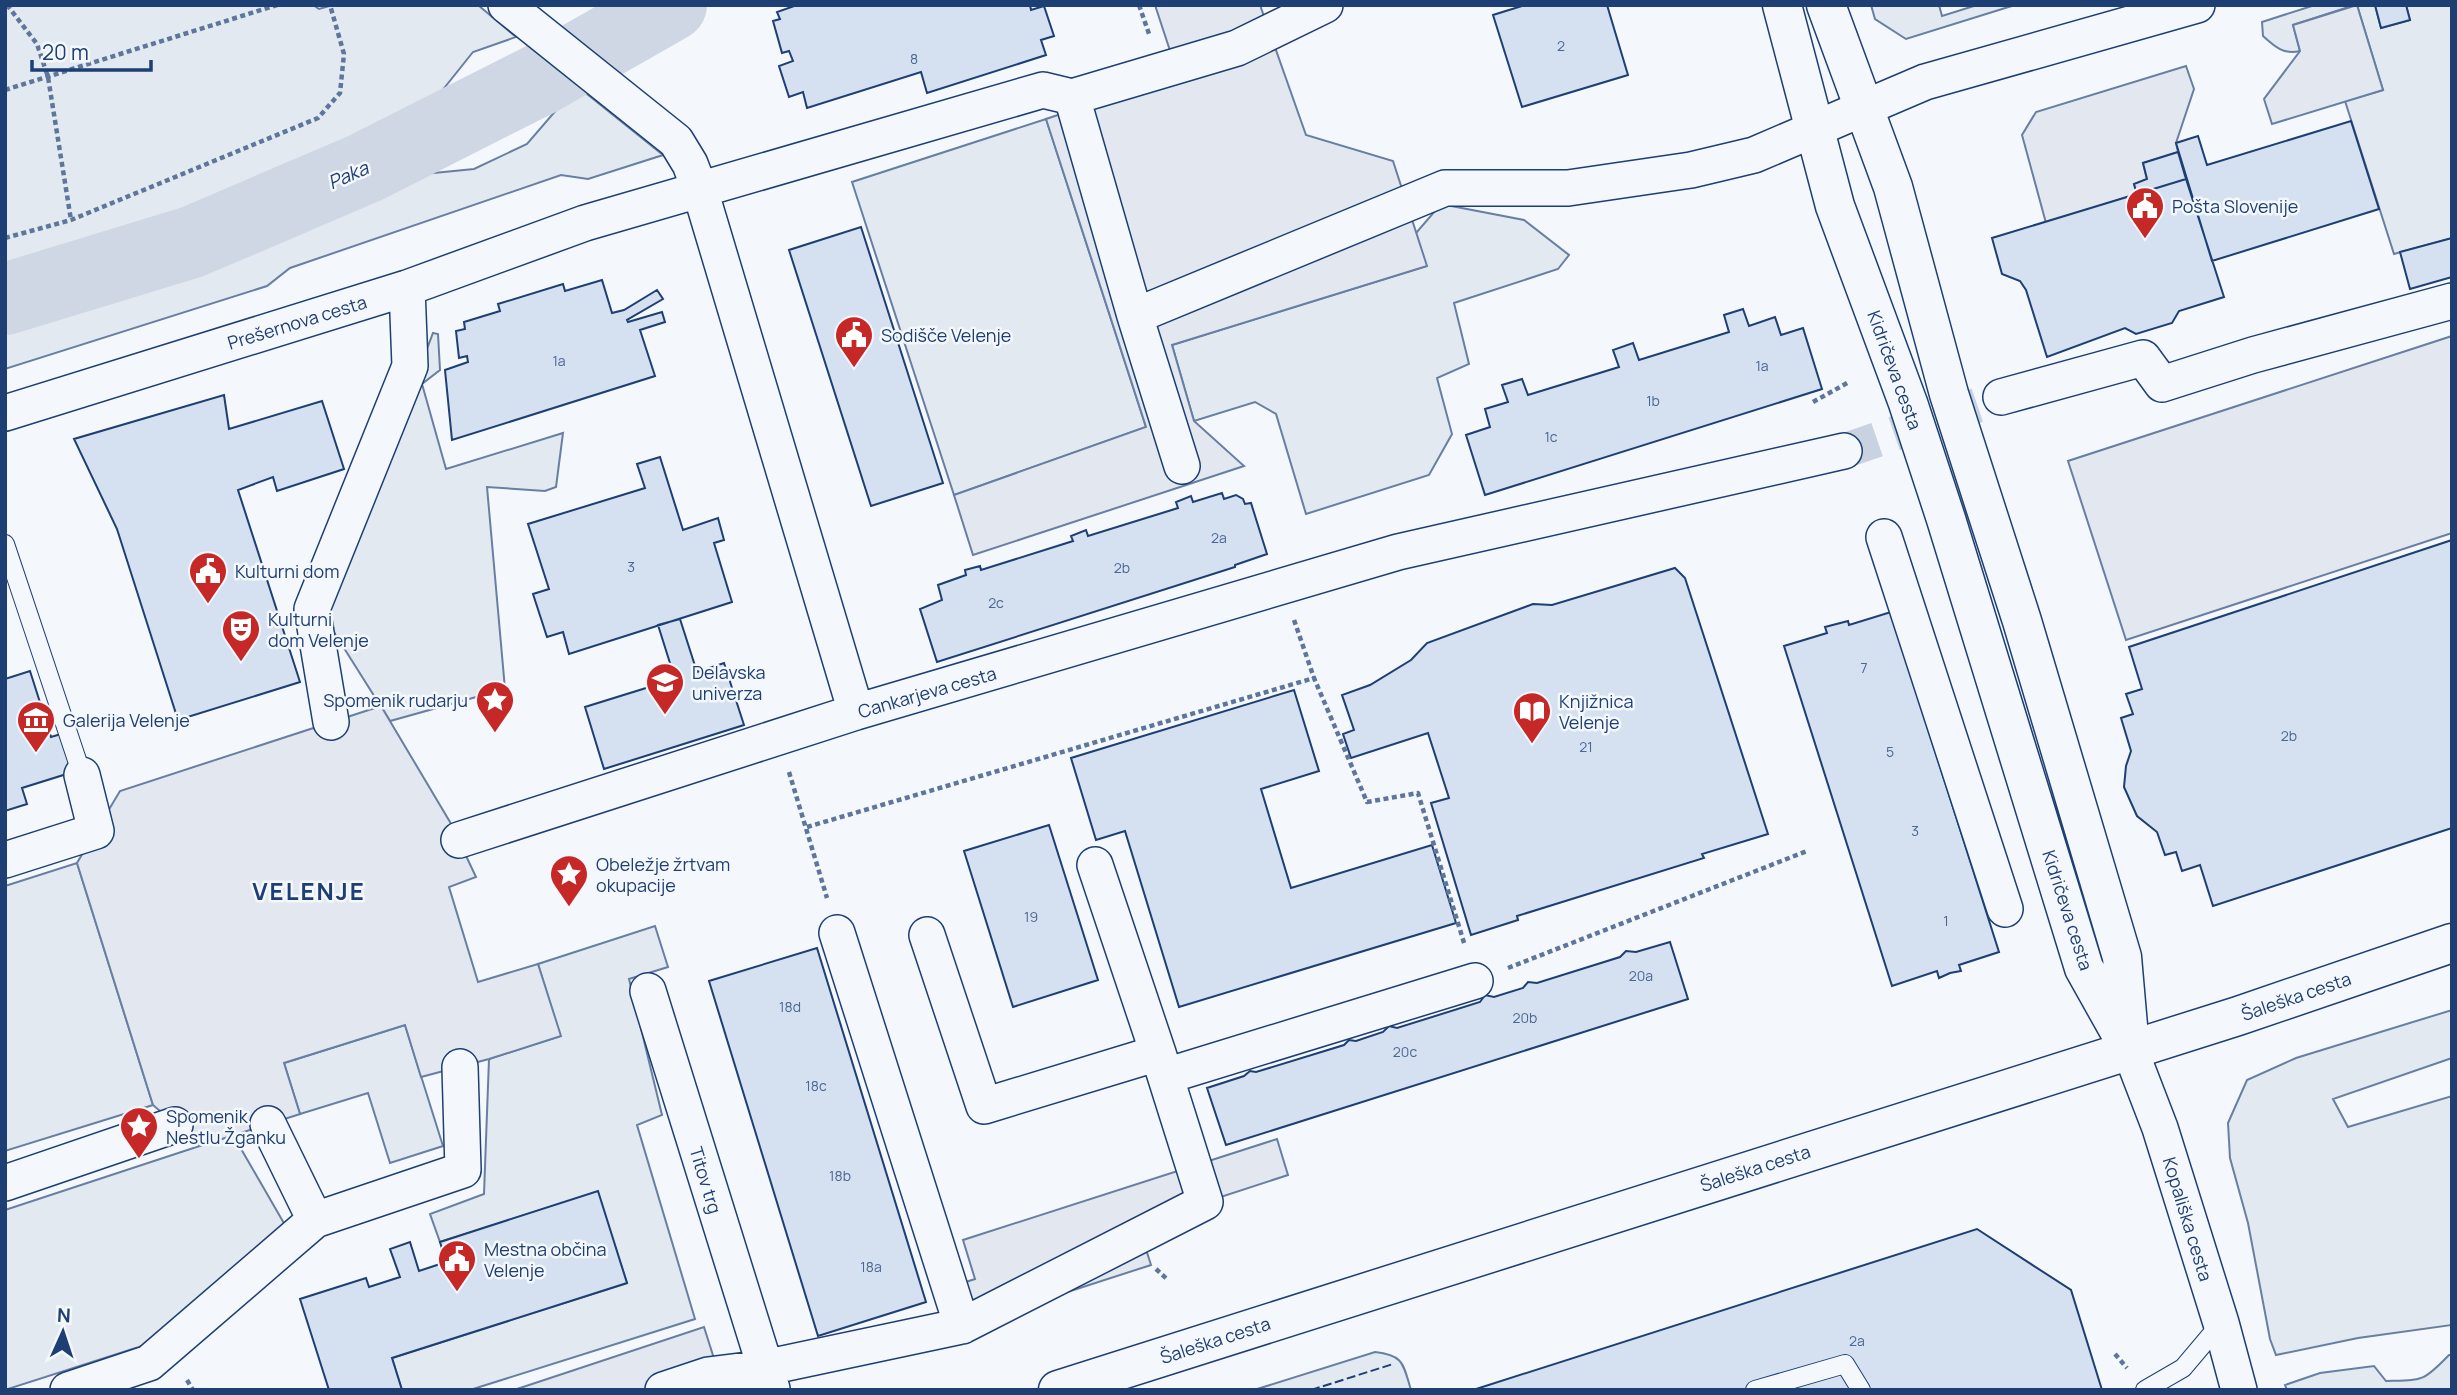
<svg xmlns="http://www.w3.org/2000/svg" width="2457" height="1395" font-family="Manrope,sans-serif">
	<style>
		.green { fill: #e3e9f0; stroke: #687fa3; stroke-width: 2 }
		.parking { fill: #e3e8f0; stroke: #687fa3; stroke-width: 2 }
		.lines { fill: none; stroke-linecap: round; stroke-linejoin: round }
		.river { stroke: #cfd7e4; stroke-width: 72 }
		.building { fill: #d5e0f0; stroke: #1d3f73; stroke-width: 2 }
		.street-tunnel { stroke: #c9d2e0; stroke-width: 35; stroke-dasharray: 35 18; stroke-linecap: butt }
		.lane-casing { stroke: #1d3f73; stroke-width: 20 }
		.street-casing { stroke: #1d3f73; stroke-width: 38 }
		.secondary-casing { stroke: #1d3f73; stroke-width: 41 }
		.primary-casing { stroke: #1d3f73; stroke-width: 41 }
		.path { stroke: #5e769c; stroke-width: 4.5; stroke-dasharray: 5 3.5; stroke-linecap: butt }
		.lane { stroke: #f4f7fb; stroke-width: 18 }
		.street { stroke: #f4f7fb; stroke-width: 35 }
		.secondary { stroke: #f4f7fb; stroke-width: 38 }
		.primary { stroke: #f4f7fb; stroke-width: 38 }
		.fence { stroke: #1d3f73; stroke-width: 2; stroke-dasharray: 9 3.5; stroke-linecap: butt }
		.labels { text-anchor: middle; dominant-baseline: central; stroke-width: 5; stroke-linejoin: round; paint-order: stroke }
		.number-label { font-size: 14px; fill: #4b6792 }
		.poi-label { font-size: 18px; fill: #1d3f73; stroke: #f4f7fb; text-anchor: start }
		.street-label { font-size: 18px; fill: #1d3f73; stroke: #f4f7fb }
		.water-label { font-size: 19px; font-style: italic; fill: #1d3f73; stroke: #f4f7fb }
		.district-label { font-size: 24px; font-weight: bold; letter-spacing: 2px; fill: #1d3f73; stroke: #f4f7fb }
	</style>
	<rect width="100%" height="100%" fill="#f4f7fb"/>
	<!-- green -->
	<path class="green" d="M 5,5 L 313,5 L 319,9 L 333,5 L 478,5 L 516,37 L 473,52 L 433,102 L 302,179 L 57,277 L 5,290 Z
		M 1871,5 L 1939,5 L 1942,16 L 1977,5 L 2015,5 L 1906,39 L 1875,19 Z
		M 2315,5 L 2355,5 L 2293,25 L 2300,51 C 2284,55 2275,47 2263,36 L 2262,22 Z
		M 2357,5 L 2375,5 L 2381,28 L 2410,20 L 2406,5 L 2452,5 L 2452,238 L 2394,254 L 2345,101 L 2383,90 Z
		M 577,86 L 663,155 L 588,179 L 561,175 L 290,268 L 267,286 L 5,369 L 5,311 L 187,258 L 373,179 L 474,169 L 527,144 Z
		M 1046,119 L 1146,427 L 954,495 L 852,182 Z
		M 1441,204 L 1524,220 L 1569,255 L 1558,269 L 1454,303 L 1469,364 L 1437,378 L 1452,434 L 1429,475 L 1306,514 L 1276,414 L 1255,402 L 1194,421 L 1172,345 L 1426,266 L 1416,233 Z
		M 433,333 L 438,334 L 440,370 L 422,384 L 446,469 L 563,433 L 556,487 L 545,491 L 487,487 L 505,689 L 390,721 L 325,618 Z
		M 77,863 L 153,1105 L 5,1151 L 5,886 Z
		M 655,926 L 668,967 L 629,979 L 662,1115 L 637,1125 L 695,1319 L 470,1390 L 402,1390 L 392,1358 L 627,1283 L 597,1192 L 440,1242 L 430,1214 L 484,1194 L 489,1059 L 560,1036 L 538,964 Z
		M 2452,1010 L 2452,1058 L 2333,1099 L 2348,1127 L 2452,1096 L 2452,1325 L 2358,1338 L 2276,1355 L 2270,1339 L 2248,1223 L 2230,1158 L 2228,1123 L 2247,1080 L 2296,1058 Z
		M 405,1025 L 443,1146 L 390,1163 L 368,1093 L 300,1114 L 284,1063 Z
		M 233,1135 L 285,1225 L 142,1346 L 5,1390 L 5,1210 Z
		M 1375,1352 C 1404,1355 1403,1364 1411,1390 L 1254,1390 Z
		M 2449,1355 L 2452,1355 L 2452,1390 L 2287,1390 L 2285,1385 L 2320,1373 L 2374,1366 L 2386,1381 C 2423,1380 2423,1382 2449,1355 Z"/>
	<!-- parking -->
	<path class="parking" d="M 1155,5 L 1260,5 L 1306,135 L 1393,161 L 1427,266 L 1172,345 L 1194,421 L 1244,466 L 973,555 L 954,495 L 1146,427 L 1046,119 L 1178,75 Z
		M 2357,5 L 2383,90 L 2272,124 L 2264,99 L 2300,51 L 2293,25 Z
		M 2186,66 L 2194,89 L 2176,143 L 2178,152 L 2143,163 L 2147,179 L 2134,184 L 2137,194 L 2046,223 L 2022,135 L 2036,112 Z
		M 2452,336 L 2452,533 L 2126,640 L 2068,461 Z
		M 381,706 L 450,822 L 476,877 L 449,887 L 478,982 L 538,964 L 561,1036 L 489,1059 L 421,1077 L 405,1025 L 284,1063 L 300,1114 L 200,1146 L 153,1105 L 77,863 L 120,791 Z
		M 1277,1139 L 1288,1175 L 1138,1224 L 1151,1265 L 953,1329 L 941,1290 L 975,1279 L 963,1240 Z
		M 704,1327 L 724,1390 L 514,1390 Z"/>
	<g class="lines">
		<!-- river -->
		<path class="river" d="M 5,299 L 192,242 L 365,168 L 543,78 L 671,5"/>
	</g>
	<!-- building -->
	<path class="building" d="M 797,5 L 1030,5 L 1031,10 L 1044,6 L 1054,36 L 1041,40 L 1046,55 L 927,93 L 921,72 L 807,108 L 803,92 L 789,97 L 779,66 L 793,61 L 789,51 L 782,53 L 773,21 L 780,19 L 777,12 Z
		M 1525,5 L 1607,5 L 1628,75 L 1522,107 L 1493,15 Z
		M 2375,5 L 2406,5 L 2410,20 L 2381,28 Z
		M 2351,121 L 2379,209 L 2212,261 L 2176,143 L 2198,136 L 2207,165 Z
		M 2178,152 L 2186,179 L 2137,194 L 2134,184 L 2147,179 L 2143,163 Z
		M 2186,179 L 2224,297 L 2179,311 L 2172,323 L 2136,334 L 2125,328 L 2047,357 L 2026,290 L 2020,281 L 2002,274 L 1992,238 Z
		M 861,227 L 943,483 L 871,506 L 789,250 Z
		M 2452,238 L 2452,277 L 2410,289 L 2400,252 Z
		M 602,280 L 612,313 L 624,310 L 657,290 L 663,299 L 627,320 L 628,322 L 662,312 L 665,322 L 640,330 L 655,376 L 452,440 L 445,370 L 468,362 L 467,356 L 459,358 L 456,331 L 465,329 L 464,322 L 500,311 L 498,304 L 563,284 L 565,291 Z
		M 1743,309 L 1749,326 L 1775,317 L 1781,335 L 1803,328 L 1822,389 L 1485,495 L 1466,435 L 1490,427 L 1485,409 L 1508,402 L 1502,385 L 1522,379 L 1528,395 L 1619,367 L 1613,350 L 1633,343 L 1639,360 L 1729,332 L 1724,315 Z
		M 224,395 L 229,429 L 322,401 L 344,469 L 277,491 L 273,477 L 238,490 L 300,682 L 178,720 L 117,529 L 74,439 Z
		M 660,457 L 683,530 L 718,518 L 724,540 L 714,543 L 732,602 L 569,654 L 563,632 L 547,637 L 533,594 L 549,589 L 528,524 L 645,488 L 637,464 Z
		M 1222,493 L 1224,499 L 1236,495 L 1243,499 L 1245,504 L 1251,503 L 1267,554 L 1235,565 L 1235,567 L 937,662 L 920,609 L 942,600 L 938,585 L 966,575 L 965,570 L 980,566 L 981,570 L 1073,541 L 1071,536 L 1086,530 L 1088,536 L 1178,508 L 1176,502 L 1191,496 L 1193,502 Z
		M 2452,540 L 2452,828 L 2213,906 L 2200,865 L 2182,871 L 2176,852 L 2165,855 L 2157,832 L 2137,816 L 2124,787 L 2126,766 L 2131,751 L 2121,718 L 2133,714 L 2126,694 L 2142,689 L 2129,647 Z
		M 1675,568 L 1685,578 L 1768,834 L 1702,854 L 1704,858 L 1517,916 L 1518,920 L 1471,935 L 1431,803 L 1449,798 L 1428,733 L 1351,758 L 1343,734 L 1354,730 L 1342,695 L 1370,685 L 1411,660 L 1427,643 L 1533,604 L 1552,605 Z
		M 1891,612 L 1999,952 L 1959,965 L 1961,971 L 1950,973 L 1939,978 L 1937,971 L 1892,986 L 1784,646 L 1827,633 L 1825,627 L 1848,621 L 1849,625 Z
		M 680,619 L 697,672 L 724,663 L 744,725 L 604,769 L 585,707 L 675,679 L 658,625 Z
		M 30,671 L 51,737 L 61,734 L 73,772 L 22,788 L 27,804 L 5,811 L 5,679 Z
		M 1294,690 L 1319,771 L 1261,789 L 1291,888 L 1432,845 L 1456,923 L 1179,1007 L 1125,831 L 1096,840 L 1071,758 Z
		M 1049,825 L 1098,980 L 1013,1007 L 964,851 Z
		M 1670,942 L 1688,999 L 1226,1145 L 1207,1088 L 1244,1076 L 1250,1071 L 1256,1072 L 1344,1045 L 1349,1040 L 1356,1041 L 1383,1032 L 1389,1026 L 1397,1028 L 1480,1002 L 1485,995 L 1494,997 L 1523,988 L 1528,982 L 1537,983 L 1620,957 L 1626,951 L 1636,952 Z
		M 817,948 L 926,1302 L 818,1336 L 709,981 Z
		M 598,1191 L 627,1283 L 392,1358 L 402,1390 L 329,1390 L 300,1299 L 366,1278 L 369,1287 L 400,1277 L 390,1249 L 410,1242 L 419,1271 L 446,1262 L 440,1242 Z
		M 1977,1229 L 2071,1290 L 2102,1390 L 1473,1390 Z"/>
	<g class="lines">
		<!-- street-tunnel -->
		<path class="street-tunnel" d="M 1844,451 L 2001,397"/>
		<defs>
			<path id="lane" d="M 5,544 L 82,775
				M 1755,1390 L 1845,1364 L 1861,1390
				M 2145,1390 L 2183,1368 L 2221,1323"/>
			<path id="street" d="M 506,5 L 676,141 L 690,164 L 700,190 L 856,712
				M 1135,316 L 1445,188 L 1568,188 L 1691,170 L 1754,155 L 1925,82 L 2197,5
				M 2001,397 L 2143,358 L 2162,384 L 2253,355 L 2452,301
				M 5,413 L 407,288 L 585,223 L 1043,90 L 1072,97
				M 1182,466 L 1135,316 L 1072,97 L 1237,48 L 1325,5
				M 1884,537 L 2005,909
				M 331,722 L 312,609 L 410,366 L 407,288
				M 459,840 L 856,712 L 1398,552 L 1844,451
				M 5,860 L 96,831 L 82,775
				M 837,933 L 962,1326
				M 927,935 L 984,1106 L 1158,1053
				M 648,991 L 772,1389
				M 2130,1050 L 2160,1128 L 2221,1323 L 2239,1390
				M 1166,1076 L 1475,981
				M 5,1183 L 175,1125
				M 315,1220 L 463,1170 L 460,1067
				M 68,1390 L 149,1363 L 315,1220 L 268,1124
				M 663,1390 L 708,1375 L 764,1368 L 962,1326 L 1205,1202 L 1158,1053 L 1095,865"/>
			<path id="secondary" d="M 1782,5 L 1835,206 L 1908,403 L 1946,519 L 2084,968 L 2130,1050
				M 1826,5 L 1893,187 L 1949,394 L 2022,621 L 2122,957 L 2129,1037"/>
			<path id="primary" d="M 1058,1390 L 2238,1016 L 2452,943"/>
		</defs>
		<!-- lane casing -->
		<use href="#lane" class="lane-casing"/>
		<!-- street casing -->
		<use href="#street" class="street-casing"/>
		<!-- secondary casing -->
		<use href="#secondary" class="secondary-casing"/>
		<!-- primary casing -->
		<use href="#primary" class="primary-casing"/>
		<!-- path -->
		<path class="path" d="M 7,5 L 37,44 L 48,77 L 71,220
			M 1139,5 L 1149,34
			M 5,90 L 277,5
			M 5,238 L 71,220 L 318,118 L 340,93 L 344,54 L 330,5
			M 1813,402 L 1849,382
			M 1294,620 L 1314,678
			M 789,772 L 827,898
			M 807,827 L 1314,678 L 1367,802 L 1418,793 L 1465,946
			M 1508,968 L 1807,851
			M 1156,1269 L 1168,1280
			M 2115,1354 L 2127,1368
			M 187,1380 L 193,1390"/>
		<!-- lane -->
		<use href="#lane" class="lane"/>
		<!-- street -->
		<use href="#street" class="street"/>
		<!-- secondary -->
		<use href="#secondary" class="secondary"/>
		<!-- primary -->
		<use href="#primary" class="primary"/>
		<!-- fence -->
		<path class="fence" d="M 1311,1390 L 1393,1364"/>
	</g>
	<!-- icons -->
	<defs>
		<symbol id="civic-pin" viewBox="-11 -11 22 30"><path d="M0 17L-7.5 6A9.5 9.5 0 1 1 7.5 6Z" fill="#c62828" stroke="#f4f7fb"/><path d="M-.6-6.5H3V-4.5H.6V-3L4-1V1h2V6H-6V1h2V-1L-.6-3ZM-1.2 2.5V6h2.4V2.5Z" fill="#fff"/></symbol>
		<symbol id="theatre-pin" viewBox="-11 -11 22 30"><path d="M0 17L-7.5 6A9.5 9.5 0 1 1 7.5 6Z" fill="#c62828" stroke="#f4f7fb"/><path d="M-5-5.5Q0-4 5-5.5V0Q5 5 0 6Q-5 5-5 0ZM-3.3-2.5H-1v1.5H-3.3ZM1-2.5H3.3v1.5H1ZM-2.8 1Q0 5.5 2.8 1Z" fill="#fff"/></symbol>
		<symbol id="university-pin" viewBox="-11 -11 22 30"><path d="M0 17L-7.5 6A9.5 9.5 0 1 1 7.5 6Z" fill="#c62828" stroke="#f4f7fb"/><path d="M0-5L7-2L0 1L-7-2ZM-4 1L0 2.5L4 1V4Q0 6-4 4Z" fill="#fff"/></symbol>
		<symbol id="sight-pin" viewBox="-11 -11 22 30"><path d="M0 17L-7.5 6A9.5 9.5 0 1 1 7.5 6Z" fill="#c62828" stroke="#f4f7fb"/><path d="M0-6L1.8-2.2L6-1.7L2.9 1.2L3.7 5.4L0 3.3L-3.7 5.4L-2.9 1.2L-6-1.7L-1.8-2.2Z" fill="#fff"/></symbol>
		<symbol id="library-pin" viewBox="-11 -11 22 30"><path d="M0 17L-7.5 6A9.5 9.5 0 1 1 7.5 6Z" fill="#c62828" stroke="#f4f7fb"/><path d="M-6-4Q-3-5.5-.7-3.5V5Q-3 3-6 4ZM6-4Q3-5.5 .7-3.5V5Q3 3 6 4Z" fill="#fff"/></symbol>
		<symbol id="museum-pin" viewBox="-11 -11 22 30"><path d="M0 17L-7.5 6A9.5 9.5 0 1 1 7.5 6Z" fill="#c62828" stroke="#f4f7fb"/><path d="M0-6L6-3V-2H-6V-3ZM-5-1h2V3h-2ZM-1-1h2V3h-2ZM3-1h2V3H3ZM-6 4H6V6H-6Z" fill="#fff"/></symbol>
	</defs>
	<g fill-rule="evenodd">
		<use href="#civic-pin" x="2123" y="184" width="44" height="60"/>
		<use href="#civic-pin" x="832" y="313" width="44" height="60"/>
		<use href="#civic-pin" x="186" y="549" width="44" height="60"/>
		<use href="#theatre-pin" x="219" y="607" width="44" height="60"/>
		<use href="#university-pin" x="643" y="660" width="44" height="60"/>
		<use href="#sight-pin" x="473" y="678" width="44" height="60"/>
		<use href="#library-pin" x="1510" y="689" width="44" height="60"/>
		<use href="#museum-pin" x="14" y="698" width="44" height="60"/>
		<use href="#sight-pin" x="547" y="852" width="44" height="60"/>
		<use href="#sight-pin" x="117" y="1104" width="44" height="60"/>
		<use href="#civic-pin" x="435" y="1237" width="44" height="60"/>
	</g>
	<g class="labels">
		<!-- number labels -->
		<g class="number-label">
			<text x="1561" y="45">2</text>
			<text x="914" y="58">8</text>
			<text x="559" y="360">1a</text>
			<text x="1762" y="365">1a</text>
			<text x="1653" y="400">1b</text>
			<text x="1551" y="436">1c</text>
			<text x="1219" y="537">2a</text>
			<text x="631" y="566">3</text>
			<text x="1122" y="567">2b</text>
			<text x="996" y="602">2c</text>
			<text x="1864" y="667">7</text>
			<text x="2289" y="735">2b</text>
			<text x="1586" y="746">21</text>
			<text x="1890" y="751">5</text>
			<text x="1915" y="830">3</text>
			<text x="1031" y="916">19</text>
			<text x="1946" y="920">1</text>
			<text x="1641" y="975">20a</text>
			<text x="790" y="1006">18d</text>
			<text x="1525" y="1017">20b</text>
			<text x="1405" y="1051">20c</text>
			<text x="816" y="1085">18c</text>
			<text x="840" y="1175">18b</text>
			<text x="871" y="1266">18a</text>
			<text x="1857" y="1340">2a</text>
		</g>
		<!-- poi labels -->
		<g class="poi-label">
			<text x="2172" y="206">Pošta Slovenije</text>
			<text x="881" y="335">Sodišče Velenje</text>
			<text x="235" y="571">Kulturni dom</text>
			<text x="268" y="619">Kulturni<tspan x="268" dy="21">dom Velenje</tspan></text>
			<text x="692" y="672">Delavska<tspan x="692" dy="21">univerza</tspan></text>
			<text x="468" y="700" text-anchor="end">Spomenik rudarju</text>
			<text x="1559" y="701">Knjižnica<tspan x="1559" dy="21">Velenje</tspan></text>
			<text x="63" y="720">Galerija Velenje</text>
			<text x="596" y="864">Obeležje žrtvam<tspan x="596" dy="21">okupacije</tspan></text>
			<text x="166" y="1116">Spomenik<tspan x="166" dy="21">Nestlu Žganku</tspan></text>
			<text x="484" y="1249">Mestna občina<tspan x="484" dy="21">Velenje</tspan></text>
		</g>
		<!-- street labels -->
		<g class="street-label">
			<text transform="translate(297 322) rotate(-17)">Prešernova cesta</text>
			<text transform="translate(1895 370) rotate(70)">Kidričeva cesta</text>
			<text transform="translate(927 692) rotate(-16)">Cankarjeva cesta</text>
			<text transform="translate(2068 910) rotate(72)">Kidričeva cesta</text>
			<text transform="translate(2296 996) rotate(-19)">Šaleška cesta</text>
			<text transform="translate(1755 1168) rotate(-18)">Šaleška cesta</text>
			<text transform="translate(706 1180) rotate(73)">Titov trg</text>
			<text transform="translate(2188 1219) rotate(73)">Kopališka cesta</text>
			<text transform="translate(1215 1340) rotate(-18)">Šaleška cesta</text>
		</g>
		<!-- water labels -->
		<g class="water-label">
			<text transform="translate(348 175) rotate(-24)">Paka</text>
		</g>
		<!-- district labels -->
		<g class="district-label">
			<text x="309" y="890">VELENJE</text>
		</g>
	</g>
	<!-- border -->
	<rect width="2457" height="1395" fill="none" stroke="#1d3f73" stroke-width="14"/>
	<!-- north arrow -->
	<g transform="translate(63 1332) rotate(3)" stroke="#f4f7fb" stroke-width="5" paint-order="stroke">
	<path d="M0-5L12 26L0 18L-12 26Z" fill="#1d3f73"/>
	<text y="-10" font-size="19" font-weight="bold" text-anchor="middle" fill="#1d3f73">N</text>
	</g>
	<!-- scale -->
	<path d="M32 60v10h119v-10" fill="none" stroke="#1d3f73" stroke-width="3.5"/>
	<text x="42" y="60" font-size="21" fill="#1d3f73" stroke="#f4f7fb" stroke-width="5" paint-order="stroke">20 m</text>
</svg>
